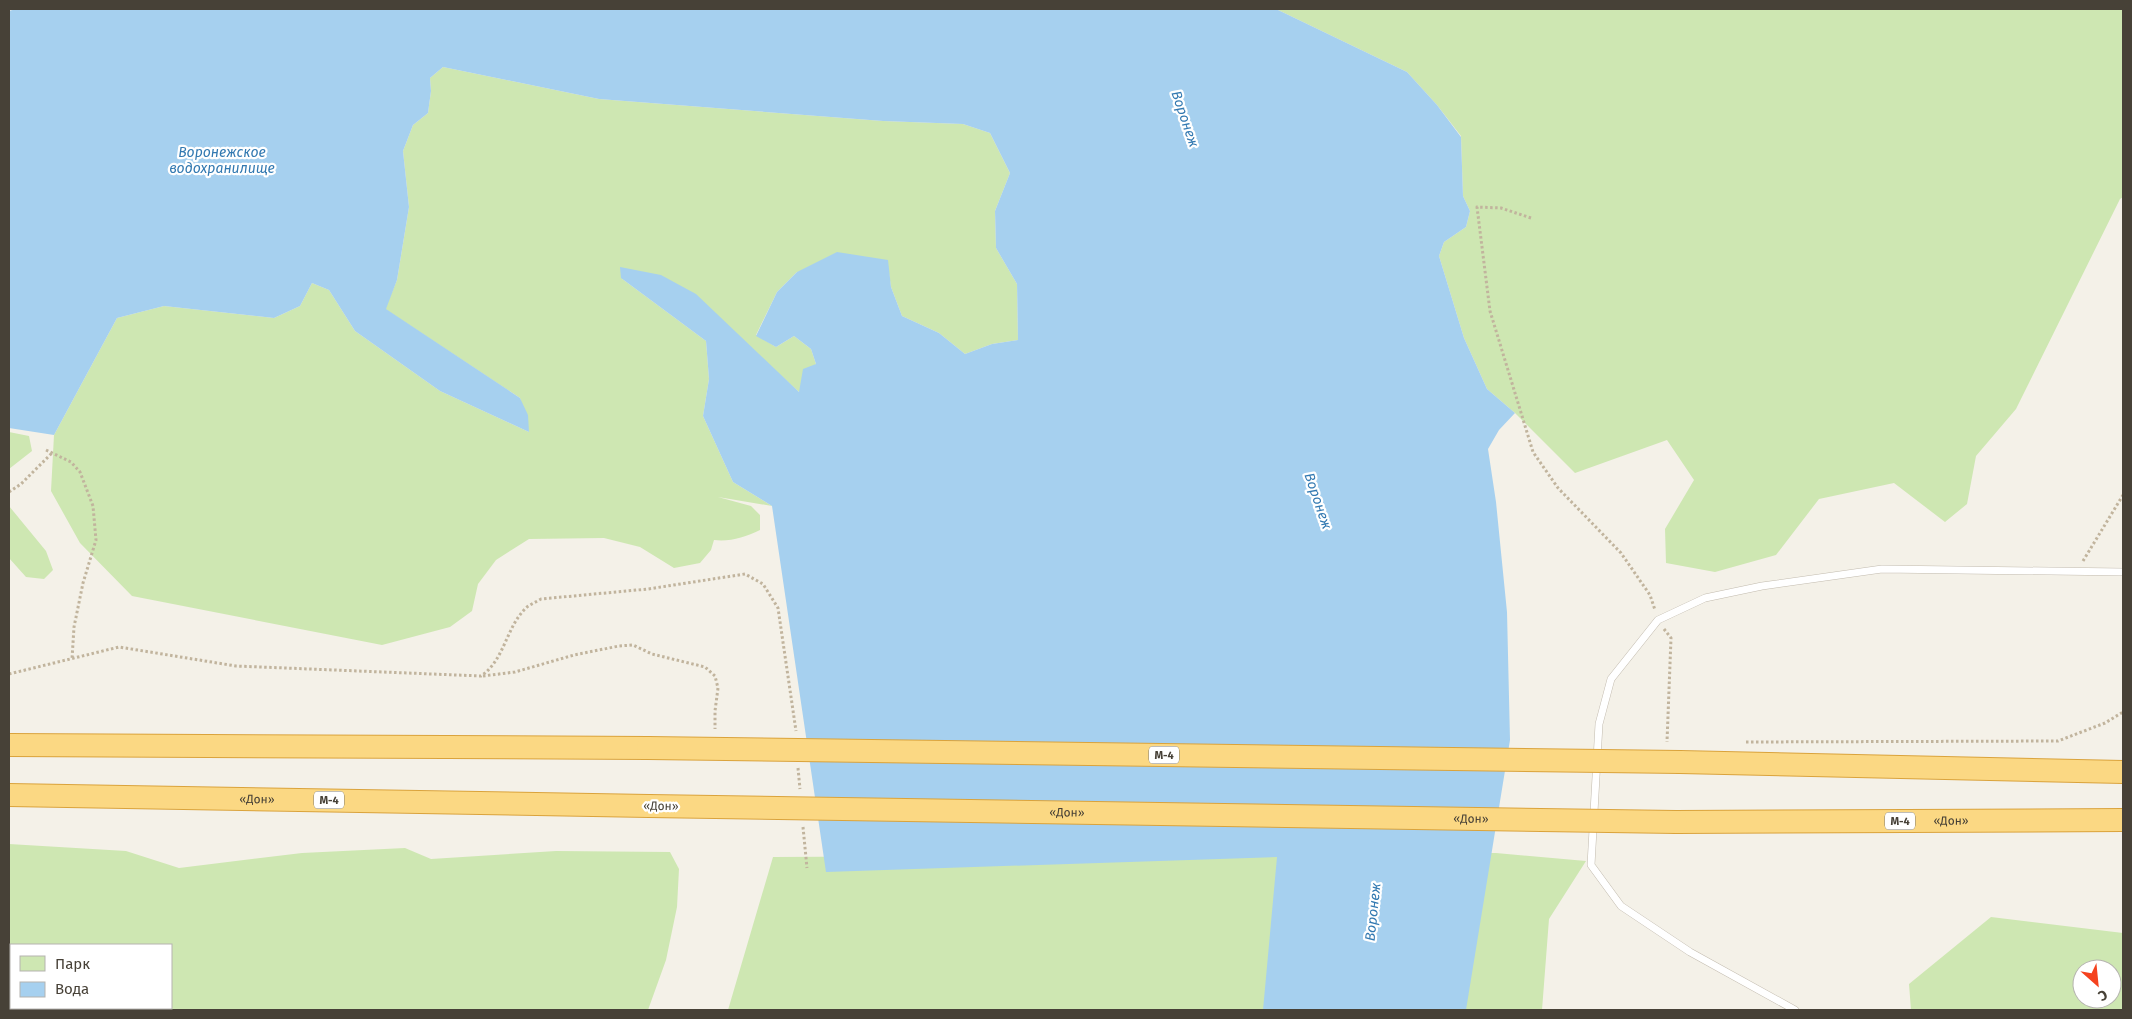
<svg xmlns="http://www.w3.org/2000/svg" width="2132" height="1019" font-family="'Fira Sans',sans-serif">
	<style>
		.green { fill: #cee7b2; fill-rule: evenodd }
		.water { fill: #a6d0ef }
		.lines { fill: none; stroke-linecap: round; stroke-linejoin: round }
		.service-casing { stroke: #c2bbae; stroke-width: 8 }
		.trunk-casing { stroke: #daa33c; stroke-width: 24 }
		.path { stroke: #c1b49d; stroke-width: 3; stroke-dasharray: 2.5 2.5; stroke-linecap: butt }
		.service { stroke: #fff; stroke-width: 7 }
		.trunk { stroke: #fbd883; stroke-width: 22 }
		.trunk-bridge-casing { stroke: #daa33c; stroke-width: 24; stroke-linecap: butt }
		.trunk-bridge { stroke: #fbd883; stroke-width: 22 }
		.labels { text-anchor: middle; dominant-baseline: central; stroke-width: 4.5; stroke-linejoin: round; paint-order: stroke }
		.shield { fill: #fff; stroke: #7e7a73; stroke-width: 1 }
		.shield-label { font-size: 11px; font-weight: bold; fill: #474137 }
		.street-label { font-size: 12px; fill: #474137; stroke: #fff }
		.water-label { font-size: 14px; font-style: italic; fill: #3279b1; stroke: #fff }
	</style>
	<rect width="100%" height="100%" fill="#f4f1e8"/>
	<!-- green -->
	<path class="green" d="M 1276,9 L 2123,9 L 2123,197 L 2120,199 L 2016,409 L 1976,456 L 1967,504 L 1945,522 L 1894,483 L 1819,499 L 1776,555 L 1715,572 L 1666,563 L 1665,529 L 1694,480 L 1667,440 L 1575,473 L 1515,413 L 1487,389 L 1464,338 L 1439,256 L 1444,242 L 1466,227 L 1470,211 L 1463,196 L 1461,136 L 1437,105 L 1407,72 Z
		M 443,67 L 599,99 L 883,121 L 963,124 L 990,133 L 1010,173 L 995,211 L 996,248 L 1017,284 L 1018,340 L 992,344 L 965,354 L 939,333 L 902,316 L 891,287 L 887,260 L 797,272 L 777,292 L 756,335 L 776,347 L 794,336 L 811,349 L 816,364 L 799,392 L 765,361 L 621,278 L 706,341 L 709,379 L 703,416 L 733,482 L 772,506 L 718,497 L 751,506 L 760,515 L 760,530 C 745,537 730,542 714,540 L 711,550 L 700,563 L 674,568 L 640,547 L 604,538 L 529,539 L 496,560 L 478,584 L 472,611 L 450,627 L 382,645 L 132,596 L 80,543 L 51,491 L 54,435 L 117,318 L 164,306 L 274,318 L 300,306 L 312,283 L 329,290 L 355,331 L 440,391 L 529,432 L 520,398 L 385,309 L 397,280 L 409,207 L 403,151 L 413,125 L 428,113 L 431,91 L 430,78 Z
		M 9,432 L 29,436 L 32,451 L 9,469 Z
		M 9,506 L 46,551 L 53,570 L 44,579 L 26,577 L 9,558 Z
		M 9,844 L 126,851 L 179,868 L 302,853 L 405,848 L 431,859 L 556,851 L 670,852 L 679,869 L 677,907 L 666,960 L 648,1010 L 9,1010 ZM 11,945 L 171,945 L 171,1008 L 11,1008 Z
		M 1496,853 L 1586,861 L 1549,919 L 1542,1010 L 728,1010 L 773,857 Z
		M 1991,917 L 2123,933 L 2123,1010 L 1911,1010 L 1909,984 ZM 2082,969 L 2112,969 L 2112,999 L 2082,999 Z"/>
	<!-- water -->
	<path class="water" d="M 16,9 L 1276,9 L 1407,72 L 1437,105 L 1461,137 L 1463,196 L 1470,211 L 1466,227 L 1444,242 L 1439,256 L 1464,338 L 1487,389 L 1515,413 L 1499,430 L 1488,449 L 1496,502 L 1507,612 L 1510,740 L 1466,1010 L 1263,1010 L 1277,857 L 826,872 L 772,506 L 733,482 L 703,416 L 709,379 L 706,341 L 621,278 L 620,267 L 661,275 L 696,294 L 799,392 L 803,369 L 816,364 L 811,349 L 794,336 L 776,347 L 756,336 L 777,292 L 797,272 L 837,252 L 888,260 L 891,287 L 902,316 L 939,333 L 965,354 L 992,344 L 1018,340 L 1017,284 L 996,248 L 995,211 L 1010,173 L 990,133 L 963,124 L 883,121 L 599,99 L 443,67 L 430,78 L 431,91 L 428,113 L 413,125 L 403,151 L 409,207 L 397,280 L 386,309 L 520,398 L 528,415 L 529,432 L 440,391 L 355,331 L 329,290 L 312,283 L 300,306 L 274,318 L 164,306 L 117,318 L 54,435 L 9,428 L 9,11 Z"/>
	<g class="lines">
		<defs>
			<path id="service" d="M 1795,1010 L 1690,952 L 1621,906 L 1591,865 L 1599,724 L 1611,679 L 1658,620 L 1705,598 L 1762,586 L 1882,569 L 2123,572"/>
			<g id="trunk">
				<path d="M 9,745 L 648,748"/>
				<path d="M 1680,762 L 2123,772"/>
				<path id="s1" d="M 9,795 L 649,806"/>
				<path id="s2" d="M 1676,822 L 2123,820"/>
			</g>
		</defs>
		<!-- service casing -->
		<use href="#service" class="service-casing"/>
		<!-- trunk casing -->
		<use href="#trunk" class="trunk-casing"/>
		<!-- path -->
		<path class="path" d="M 1531,218 L 1501,208 L 1477,207 L 1490,311 L 1533,452 L 1558,488 L 1621,553 L 1650,595 L 1655,610
			M 46,450 L 71,462 L 80,472 L 93,506 L 96,540 L 83,583 L 74,627 L 72,659
			M 9,492 L 21,484 L 52,453
			M 2083,561 L 2123,495
			M 1664,629 L 1671,638 L 1667,742
			M 9,674 L 119,647 L 236,666 L 481,676 C 505,660 506,626 527,607 C 531,604 536,602 541,599 L 648,589 L 745,574 L 763,584 L 778,608 L 796,731
			M 483,676 L 515,672 L 574,655 L 619,646 L 633,645 L 652,654 L 705,667 L 715,676 L 718,688 L 715,711 L 715,729
			M 1746,742 L 2058,741 L 2105,723 L 2123,712
			M 798,768 L 800,789
			M 803,827 L 807,868"/>
		<!-- service -->
		<use href="#service" class="service"/>
		<!-- trunk -->
		<use href="#trunk" class="trunk"/>
		<defs>
			<g id="trunk-bridge">
				<path d="M 648,748 L 1680,762"/>
				<path id="s3" d="M 649,806 L 1676,822"/>
			</g>
		</defs>
		<!-- trunk-bridge casing -->
		<use href="#trunk-bridge" class="trunk-bridge-casing"/>
		<!-- trunk-bridge -->
		<use href="#trunk-bridge" class="trunk-bridge"/>
	</g>
	<g class="labels">
		<!-- shield labels -->
		<g class="shield">
			<rect x="1149" y="746.5" width="30" height="17" rx="4"/>
			<rect x="314" y="791.5" width="30" height="17" rx="4"/>
			<rect x="1885" y="812.5" width="30" height="17" rx="4"/>
		</g>
		<g class="shield-label">
			<text x="1164" y="755">М-4</text>
			<text x="329" y="800">М-4</text>
			<text x="1900" y="821">М-4</text>
		</g>
		<!-- street labels -->
		<g class="street-label">
			<text stroke="none"><textPath href="#s1" startOffset="248">«Дон»</textPath></text>
			<text transform="translate(661 806) rotate(1)">«Дон»</text>
			<text stroke="none"><textPath href="#s3" startOffset="418">«Дон»</textPath></text>
			<text stroke="none"><textPath href="#s3" startOffset="822">«Дон»</textPath></text>
			<text stroke="none"><textPath href="#s2" startOffset="275">«Дон»</textPath></text>
		</g>
		<!-- water labels -->
		<g class="water-label">
			<text transform="translate(1185 119) rotate(71)">Воронеж</text>
			<text x="222" y="152">Воронежское<tspan x="222" dy="16">водохранилище</tspan></text>
			<text transform="translate(1318 501) rotate(71)">Воронеж</text>
			<text transform="translate(1373 912) rotate(-84)">Воронеж</text>
		</g>
	</g>
	<!-- border -->
	<rect width="2132" height="1019" fill="none" stroke="#474137" stroke-width="20"/>
	<!-- legend -->
	<rect x="10" y="944" width="162" height="65" fill="#ffffff" stroke="#b5b3af"/>
	<rect x="20" y="956" width="25" height="15" fill="#cee7b2" stroke="#b5b3af"/>
	<text x="55" y="969" font-size="15" fill="#474137">Парк</text>
	<rect x="20" y="982" width="25" height="15" fill="#a6d0ef" stroke="#b5b3af"/>
	<text x="55" y="994" font-size="15" fill="#474137">Вода</text>
	<!-- north arrow -->
	<g transform="translate(2097 984) rotate(153)"><circle r="24" fill="#ffffff" stroke="#b5b3af"/>
	<path d="M0-4L9 19L0 12L-9 19Z" fill="#f5421e"/>
	<text y="-8" font-size="14" font-weight="bold" text-anchor="middle" fill="#474137">С</text>
	</g>
</svg>
